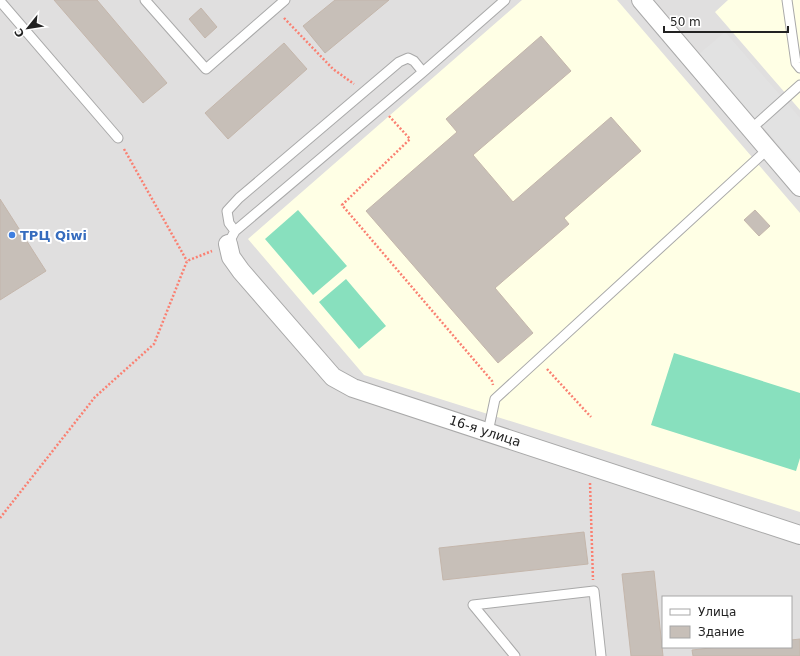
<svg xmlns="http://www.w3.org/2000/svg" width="800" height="656" font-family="'DejaVu Sans',sans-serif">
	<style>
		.residential { fill: #e0dfdf; fill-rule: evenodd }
		.education { fill: #ffffe5 }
		.pitch { fill: #88e0be }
		.parking { fill: #e2e2e2 }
		.building { fill: #c7bfb8; stroke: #c4b6ab }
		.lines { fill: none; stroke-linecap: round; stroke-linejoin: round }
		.lane-casing { stroke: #a9a9a9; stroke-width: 11 }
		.street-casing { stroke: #a9a9a9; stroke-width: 20 }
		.path { stroke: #fa8072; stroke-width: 2.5; stroke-dasharray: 2 2; stroke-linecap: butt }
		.lane { stroke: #fff; stroke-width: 9 }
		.street { stroke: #fff; stroke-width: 18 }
		.shop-dot { fill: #3f7fe0; stroke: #fff; stroke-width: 1.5 }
		.labels { text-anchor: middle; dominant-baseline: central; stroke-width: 4; stroke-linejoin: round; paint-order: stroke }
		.shop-label { font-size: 13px; font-weight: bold; fill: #366cbe; stroke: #fff; text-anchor: start }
		.street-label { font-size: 13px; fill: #222; stroke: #fff }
	</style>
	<rect width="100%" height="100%" fill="#f2efe9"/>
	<!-- residential -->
	<path class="residential" d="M 0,0 L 800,0 L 800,656 L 0,656 ZM 663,597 L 791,597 L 791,647 L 663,647 Z"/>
	<!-- education -->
	<path class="education" d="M 522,0 L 617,0 L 800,213 L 800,512 L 364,375 L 248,239 Z
		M 728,0 L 800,0 L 800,110 L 715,12 Z"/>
	<!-- pitch -->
	<path class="pitch" d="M 298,210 L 347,266 L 313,295 L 265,239 Z
		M 346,279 L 386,326 L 359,349 L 319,302 Z
		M 674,353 L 800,393 L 800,458 L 796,471 L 651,425 Z"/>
	<!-- parking -->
	<path class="parking" d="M 725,32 L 800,118 L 800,169 L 699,54 Z"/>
	<!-- building -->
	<path class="building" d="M 54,0 L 97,0 L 167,83 L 143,103 Z
		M 335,0 L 389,0 L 325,53 L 303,26 Z
		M 201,8 L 217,27 L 205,38 L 189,19 Z
		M 541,36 L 571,71 L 473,155 L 513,202 L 611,117 L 641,151 L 564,218 L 569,224 L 495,288 L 533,333 L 498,363 L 366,211 L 457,132 L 446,119 Z
		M 284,43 L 307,69 L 228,139 L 205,113 Z
		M 0,199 L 46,271 L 0,300 Z
		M 755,210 L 770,226 L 759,236 L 744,220 Z
		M 584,532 L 588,564 L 443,580 L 439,548 Z
		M 654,571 L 663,656 L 631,656 L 622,574 Z
		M 800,639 L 800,656 L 693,656 L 692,650 L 719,647 L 791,647 L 791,640 Z"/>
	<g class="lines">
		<defs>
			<path id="lane" d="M 145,0 L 206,69 L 285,0
				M 787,0 L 796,63 L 800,68
				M 0,1 L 118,138
				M 751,129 L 800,85
				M 235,231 L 229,223 L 227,211 L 239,198 L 399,62 L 408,58 L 414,61 L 423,72
				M 228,244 L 235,231 L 423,72 L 505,0
				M 488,432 L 495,399 L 768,149
				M 515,656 L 473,605 L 594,591 L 601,656"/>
			<path id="street" d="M 641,0 L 800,187
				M 228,244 L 231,257 L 241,271 L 333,377 L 353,388 L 800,535"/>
		</defs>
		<!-- lane casing -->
		<use href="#lane" class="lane-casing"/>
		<!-- street casing -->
		<use href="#street" class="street-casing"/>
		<!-- path -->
		<path class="path" d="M 284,18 L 333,69 L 354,84
			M 389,116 L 410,139 L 342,205 L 492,381 L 493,385
			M 124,149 L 187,261
			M 547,369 L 591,417
			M 590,483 L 593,580
			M 0,518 L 95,397 L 154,344 L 187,261 L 212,251"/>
		<!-- lane -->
		<use href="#lane" class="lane"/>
		<!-- street -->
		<use href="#street" class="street"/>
	</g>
	<!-- markers -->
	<circle class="shop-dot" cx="12" cy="235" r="4"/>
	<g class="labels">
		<!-- shop labels -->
		<g class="shop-label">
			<text x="20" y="235">ТРЦ Qiwi</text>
		</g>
		<!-- street labels -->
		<g class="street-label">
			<text transform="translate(485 431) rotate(18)">16-я улица</text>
		</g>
	</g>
	<!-- legend -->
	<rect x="662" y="596" width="130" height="52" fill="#ffffff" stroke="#a7a7a7"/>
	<rect x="670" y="609" width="20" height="6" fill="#ffffff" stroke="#a7a7a7"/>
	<text x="698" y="616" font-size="12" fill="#222222">Улица</text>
	<rect x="670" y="626" width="20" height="12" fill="#c7bfb8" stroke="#a7a7a7"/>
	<text x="698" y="636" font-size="12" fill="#222222">Здание</text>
	<!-- north arrow -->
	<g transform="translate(28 28) rotate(240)" stroke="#ffffff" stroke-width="3" paint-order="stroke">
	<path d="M0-3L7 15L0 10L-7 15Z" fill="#222222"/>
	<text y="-6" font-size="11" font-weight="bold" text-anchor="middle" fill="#222222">С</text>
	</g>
	<!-- scale -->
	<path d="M664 26v6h124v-6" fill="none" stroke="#222222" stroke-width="2"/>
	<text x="670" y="26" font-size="12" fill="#222222" stroke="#ffffff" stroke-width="3" paint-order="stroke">50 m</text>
</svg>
